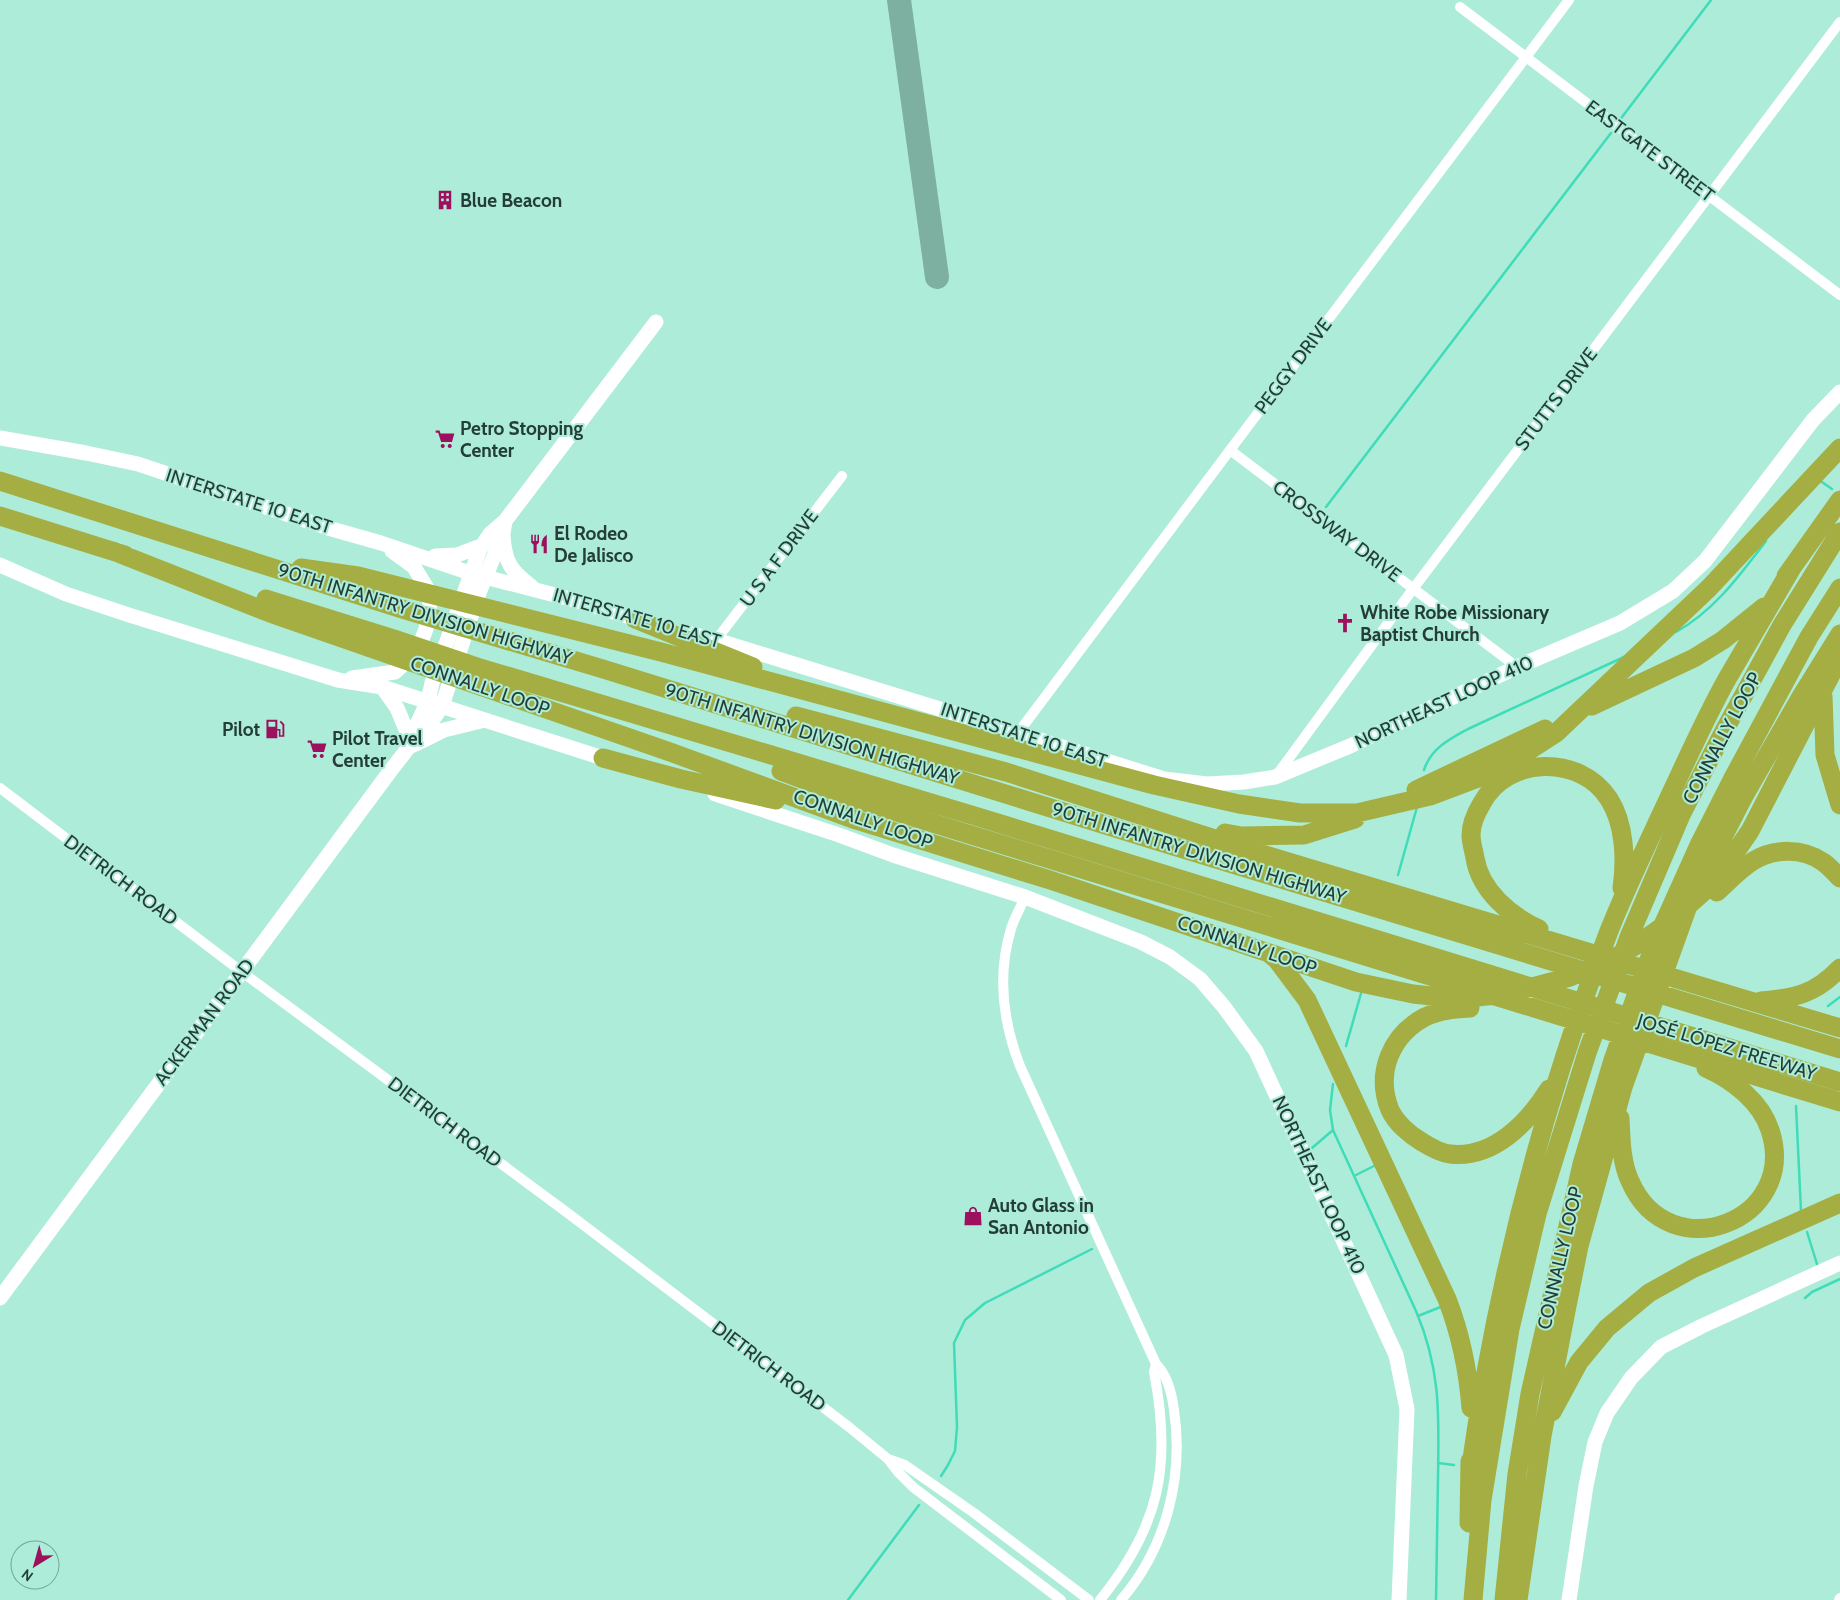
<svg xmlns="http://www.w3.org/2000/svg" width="1840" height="1600" font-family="Cabin,sans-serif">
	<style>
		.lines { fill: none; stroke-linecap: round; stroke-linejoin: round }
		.stream { stroke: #3fdcb9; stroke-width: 2.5 }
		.taxiway { stroke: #7eb0a1; stroke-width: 24 }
		.street { stroke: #fff; stroke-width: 10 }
		.secondary { stroke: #fff; stroke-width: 15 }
		.highway { stroke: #a4ae42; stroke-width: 19 }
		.labels { text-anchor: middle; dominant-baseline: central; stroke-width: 4; stroke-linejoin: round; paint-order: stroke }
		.street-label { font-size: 19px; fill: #243e37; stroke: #adecd9 }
		.poi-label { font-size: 19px; font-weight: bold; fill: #243e37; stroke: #adecd9; text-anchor: start }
	</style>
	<rect width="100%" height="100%" fill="#adecd9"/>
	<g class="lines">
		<!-- stream -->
		<path class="stream" d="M 1619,121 L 1711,0
			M 1819,480 L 1832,489
			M 1326,507 L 1611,133
			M 1676,632 C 1714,611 1740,575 1766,541
			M 1424,770 C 1431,748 1450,739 1468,729 L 1624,657
			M 1398,875 L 1417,807
			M 1828,1006 L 1840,997
			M 1346,1046 L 1362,990
			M 1333,1084 L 1330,1110 L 1333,1130 L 1416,1311 C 1441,1370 1439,1415 1438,1478 C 1437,1519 1437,1559 1436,1600
			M 1796,1106 L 1801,1211
			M 1312,1148 L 1333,1130
			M 1354,1176 L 1376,1165
			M 1807,1232 L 1817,1264
			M 1805,1298 L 1812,1292 L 1840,1279
			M 1418,1316 L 1443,1306
			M 1438,1463 L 1454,1465
			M 941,1476 L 948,1465 L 955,1451 L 957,1427 L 954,1343 L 965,1320 L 985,1303 L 1092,1249
			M 848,1600 L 919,1505"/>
		<!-- taxiway -->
		<path class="taxiway" d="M 899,0 L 937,277"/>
		<!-- street -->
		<path class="street" d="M 1460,7 L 1840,295
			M 1230,450 L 1517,667
			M 716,640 L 842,476
			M 1018,733 L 1230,450 L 1569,0
			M 1276,776 L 1413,589 L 1840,22
			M 0,788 L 242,972 L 569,1214 L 849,1427 L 888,1459 L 898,1472 L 913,1487 L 1061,1600
			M 1025,897 C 1021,907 1014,918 1011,929 C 997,975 1003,1022 1020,1066 L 1156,1364 C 1168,1376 1172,1394 1174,1410 C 1184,1477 1166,1548 1121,1600
			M 888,1459 L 905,1465 L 974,1513 L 1089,1600
			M 1100,1600 C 1160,1526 1172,1465 1154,1372 L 1156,1364
			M 1839,1600 L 1840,1598"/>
		<!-- secondary -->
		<path class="secondary" d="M 0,438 L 86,453 L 138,464 L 328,528 L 381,543 L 470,573 L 574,600 L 644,621
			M 503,536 C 505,563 511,571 532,587
			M 435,556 L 457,555 L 481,546
			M 0,565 L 66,594 L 129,615 L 338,680 L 382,687 L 612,761
			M 684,632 L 716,640 L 1018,733 L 1164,779 L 1207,784 L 1244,782 L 1275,777 L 1350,746 L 1517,667 L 1620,623 L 1673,591 L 1705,561 L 1813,420 L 1840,392
			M 352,678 L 395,672 L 417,652 L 426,629 L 431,595 L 414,567 L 392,551
			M 382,687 L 397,708 L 410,739
			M 422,741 L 444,730 L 485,720
			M 409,747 L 410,739 L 428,701 L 432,683 L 480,549 L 490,534 L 505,521 L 656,322
			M 715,794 L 839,835 L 893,855 L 1025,897 L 1141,942 L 1170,957 L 1200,979 L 1224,1007 L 1256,1051 L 1396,1355 L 1407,1409 L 1399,1600
			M 0,1298 L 391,770 L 409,747 L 418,743 L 442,706 L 477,598 L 503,534 L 505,521
			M 1569,1600 L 1586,1486 L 1595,1442 L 1607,1413 L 1631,1378 L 1661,1347 L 1702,1326 L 1840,1263"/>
		<!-- highway -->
		<path class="highway" d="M 0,481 L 402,609 L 603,669 L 1160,842 L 1840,1049
			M 0,516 L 125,555
			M 113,551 L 270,613 L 670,752 L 856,820 L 1050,880 L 1356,982 L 1413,994 L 1441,997 L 1468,998 L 1505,994 L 1570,977 L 1609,961 L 1635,946 L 1673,919 L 1708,888 L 1719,876 L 1750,831 L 1840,657
			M 301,568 L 358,576 L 661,652 L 1154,785 L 1239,804 L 1300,813 L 1357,813 L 1430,796 L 1499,770 L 1556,733 L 1709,588 L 1840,448
			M 1786,576 L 1840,500
			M 266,599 L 394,639 L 477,667 L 975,816 L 1840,1082
			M 635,619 L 753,667
			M 1823,696 L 1825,755 L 1840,805
			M 1592,706 L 1694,658 L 1723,640 L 1764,607
			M 796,716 L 1006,772 L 1262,854 L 1840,1028
			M 603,758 L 681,779 L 776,800
			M 781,771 L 864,802 L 1840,1102
			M 1416,790 L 1545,729
			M 1225,833 L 1242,836 L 1304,835 L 1355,819
			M 1717,892 C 1728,882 1740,869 1753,861 C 1774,848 1803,848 1823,862 C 1829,866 1835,873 1840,878
			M 1539,929 C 1510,916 1480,890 1475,858 C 1474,851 1471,843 1471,835 C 1471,823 1476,813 1482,803 C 1507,756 1580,754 1609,799 C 1625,824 1626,860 1622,888
			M 1270,954 L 1277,960 L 1307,1000 L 1447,1299 C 1461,1335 1468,1370 1471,1408
			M 1761,1001 C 1796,998 1815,994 1840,968
			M 1470,1008 C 1455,1009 1439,1010 1425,1017 C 1391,1035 1375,1073 1390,1110 C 1396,1123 1410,1135 1422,1142 C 1430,1147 1440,1153 1450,1154 C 1493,1159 1528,1123 1549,1089
			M 1620,1118 C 1621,1139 1621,1162 1630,1181 C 1669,1271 1800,1221 1770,1130 C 1761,1102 1733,1080 1706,1068
			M 1552,1412 L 1579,1362 L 1607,1328 L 1649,1293 L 1694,1268 L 1840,1203
			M 1470,1472 C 1496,1287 1542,1105 1609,931 C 1626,888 1646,847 1665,806 C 1685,764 1704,720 1727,679 C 1749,641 1771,604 1793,566
			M 1469,1523 L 1470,1461
			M 1473,1600 L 1482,1500 L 1510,1329 L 1537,1214 L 1587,1053 L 1629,937 L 1681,815 L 1724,731 L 1782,625 L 1840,532
			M 1504,1600 L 1517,1474 L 1530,1394 L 1582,1164 L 1613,1060 L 1655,943 L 1700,843 L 1732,780 L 1809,637 L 1840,588
			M 1518,1600 L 1542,1436 L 1566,1311 L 1579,1246 L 1623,1087 L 1689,903 L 1744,796 L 1802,695 L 1840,634"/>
	</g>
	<!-- icons -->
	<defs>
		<symbol id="building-bare" viewBox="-9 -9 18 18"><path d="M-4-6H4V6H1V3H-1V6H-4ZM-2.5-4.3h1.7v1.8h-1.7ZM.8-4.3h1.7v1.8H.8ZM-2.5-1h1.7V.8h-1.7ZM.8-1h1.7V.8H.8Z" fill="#9c105e" stroke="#adecd9" stroke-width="2.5" paint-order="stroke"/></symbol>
		<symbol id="supermarket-bare" viewBox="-9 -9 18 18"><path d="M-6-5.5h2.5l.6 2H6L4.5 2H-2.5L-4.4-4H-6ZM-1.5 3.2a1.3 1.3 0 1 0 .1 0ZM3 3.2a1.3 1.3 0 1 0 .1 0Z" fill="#9c105e" stroke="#adecd9" stroke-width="2.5" paint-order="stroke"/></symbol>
		<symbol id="restaurant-bare" viewBox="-9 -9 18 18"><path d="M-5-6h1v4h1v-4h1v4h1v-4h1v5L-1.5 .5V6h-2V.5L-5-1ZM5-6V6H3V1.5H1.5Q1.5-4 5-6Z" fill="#9c105e" stroke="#adecd9" stroke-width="2.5" paint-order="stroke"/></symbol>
		<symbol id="church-bare" viewBox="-9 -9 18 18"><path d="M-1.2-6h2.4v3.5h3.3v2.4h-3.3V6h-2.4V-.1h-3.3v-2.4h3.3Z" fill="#9c105e" stroke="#adecd9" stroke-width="2.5" paint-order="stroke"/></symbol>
		<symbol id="fuel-bare" viewBox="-9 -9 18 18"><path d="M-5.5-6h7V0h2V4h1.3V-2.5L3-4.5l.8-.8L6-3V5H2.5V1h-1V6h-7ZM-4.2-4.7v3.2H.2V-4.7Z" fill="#9c105e" stroke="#adecd9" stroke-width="2.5" paint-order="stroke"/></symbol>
		<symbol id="shop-bare" viewBox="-9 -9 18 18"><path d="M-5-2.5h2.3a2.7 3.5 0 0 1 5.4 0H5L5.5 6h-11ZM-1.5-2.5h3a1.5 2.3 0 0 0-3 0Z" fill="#9c105e" stroke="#adecd9" stroke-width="2.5" paint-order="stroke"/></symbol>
	</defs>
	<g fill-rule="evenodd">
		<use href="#building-bare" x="431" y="186" width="28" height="28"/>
		<use href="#supermarket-bare" x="431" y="425" width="28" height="28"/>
		<use href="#restaurant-bare" x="525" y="530" width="28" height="28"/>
		<use href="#church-bare" x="1331" y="609" width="28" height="28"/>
		<use href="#fuel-bare" x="261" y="715" width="28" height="28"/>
		<use href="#supermarket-bare" x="303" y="735" width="28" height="28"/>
		<use href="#shop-bare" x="959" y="1202" width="28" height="28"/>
	</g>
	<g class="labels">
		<!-- street labels -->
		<g class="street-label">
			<text transform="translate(1650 151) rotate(37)">EASTGATE STREET</text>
			<text transform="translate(1293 366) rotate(-53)">PEGGY DRIVE</text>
			<text transform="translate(1556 399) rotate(-53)">STUTTS DRIVE</text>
			<text transform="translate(249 501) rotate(18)">INTERSTATE 10 EAST</text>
			<text transform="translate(1337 531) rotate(37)">CROSSWAY DRIVE</text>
			<text transform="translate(779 558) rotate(-53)">U S A F DRIVE</text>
			<text transform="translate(425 614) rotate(17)">90TH INFANTRY DIVISION HIGHWAY</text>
			<text transform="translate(637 618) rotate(16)">INTERSTATE 10 EAST</text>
			<text transform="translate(480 686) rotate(19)">CONNALLY LOOP</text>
			<text transform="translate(1444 702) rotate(-25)">NORTHEAST LOOP 410</text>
			<text transform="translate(812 734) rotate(17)">90TH INFANTRY DIVISION HIGHWAY</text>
			<text transform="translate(1024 735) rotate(18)">INTERSTATE 10 EAST</text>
			<text transform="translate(1722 738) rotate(-62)">CONNALLY LOOP</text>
			<text transform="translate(863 819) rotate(19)">CONNALLY LOOP</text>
			<text transform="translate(1199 853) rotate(17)">90TH INFANTRY DIVISION HIGHWAY</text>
			<text transform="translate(121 880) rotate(37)">DIETRICH ROAD</text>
			<text transform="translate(1247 945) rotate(19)">CONNALLY LOOP</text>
			<text transform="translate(204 1022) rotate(-53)">ACKERMAN ROAD</text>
			<text transform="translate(1727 1047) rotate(17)">JOSÉ LÓPEZ FREEWAY</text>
			<text transform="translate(445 1122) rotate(37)">DIETRICH ROAD</text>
			<text transform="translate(1319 1185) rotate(65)">NORTHEAST LOOP 410</text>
			<text transform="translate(1560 1258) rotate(-77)">CONNALLY LOOP</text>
			<text transform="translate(769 1366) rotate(37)">DIETRICH ROAD</text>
		</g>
		<!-- poi labels -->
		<g class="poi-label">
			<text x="460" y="200">Blue Beacon</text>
			<text x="460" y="428">Petro Stopping<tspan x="460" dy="22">Center</tspan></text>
			<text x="554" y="533">El Rodeo<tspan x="554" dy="22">De Jalisco</tspan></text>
			<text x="1360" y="612">White Robe Missionary<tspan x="1360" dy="22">Baptist Church</tspan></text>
			<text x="260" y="729" text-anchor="end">Pilot</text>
			<text x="332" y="738">Pilot Travel<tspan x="332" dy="22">Center</tspan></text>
			<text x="988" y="1205">Auto Glass in<tspan x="988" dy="22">San Antonio</tspan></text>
		</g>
	</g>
	<!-- north arrow -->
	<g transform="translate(35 1565) rotate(217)"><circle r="24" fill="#adecd9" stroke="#76a698"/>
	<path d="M0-4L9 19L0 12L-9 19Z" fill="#9c105e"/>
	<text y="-8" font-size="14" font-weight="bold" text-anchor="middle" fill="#243e37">N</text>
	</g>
</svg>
